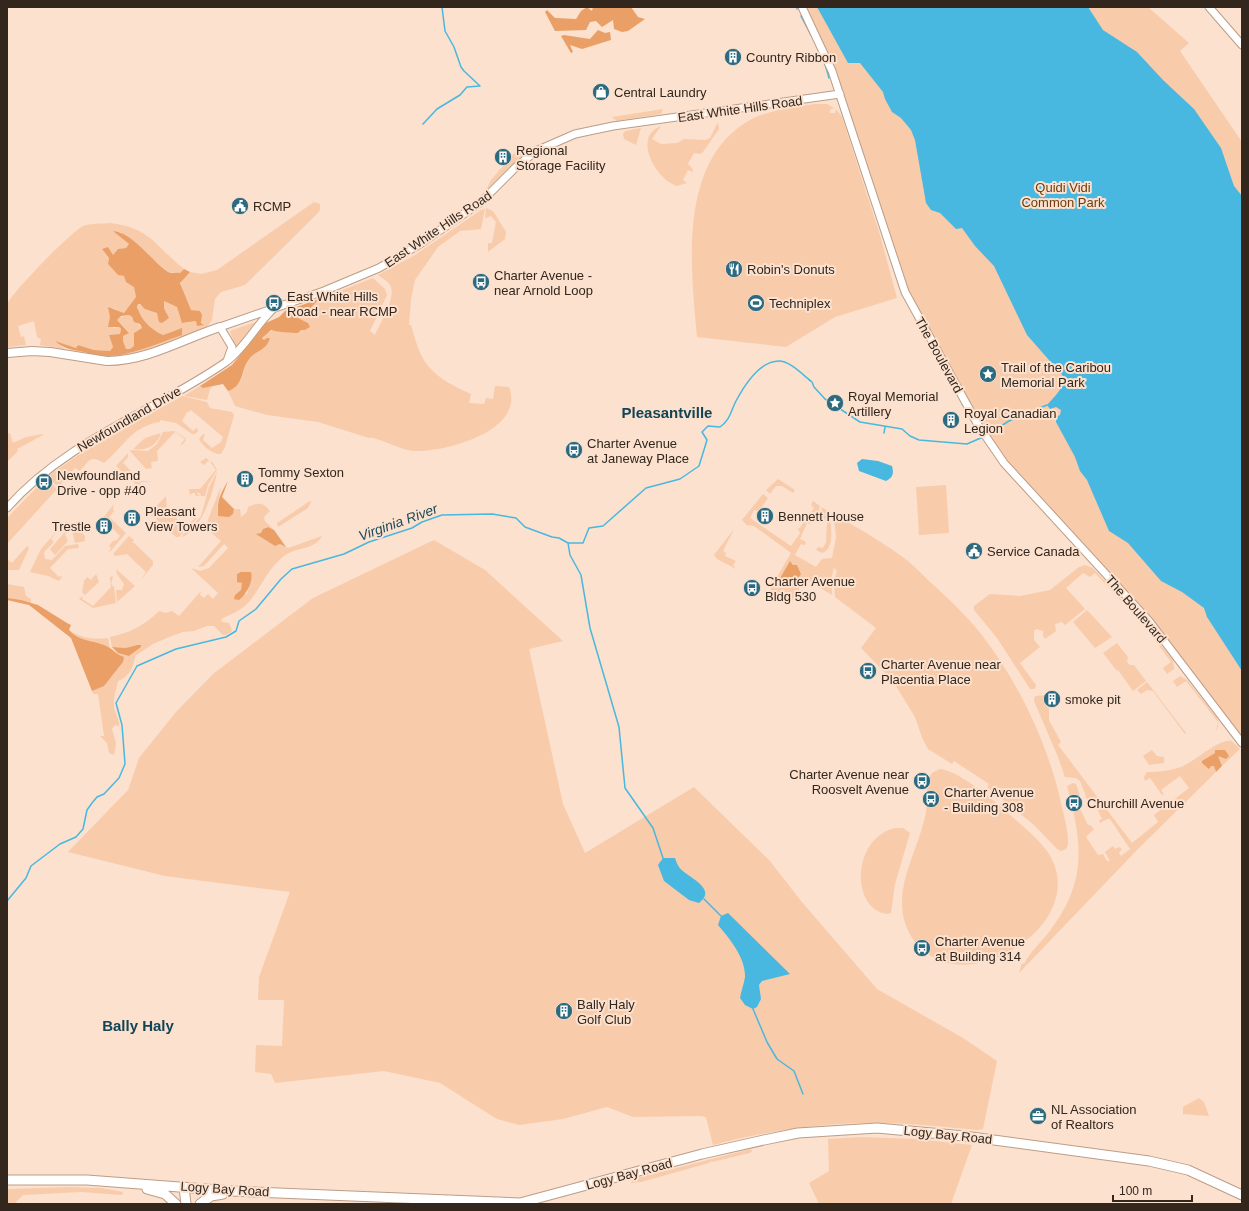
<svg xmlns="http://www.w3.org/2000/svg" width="1249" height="1211" font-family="Helvetica,sans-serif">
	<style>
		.green { fill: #f8cbab; fill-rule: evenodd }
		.forest { fill: #e99f66; fill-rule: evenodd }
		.water { fill: #48b8e0 }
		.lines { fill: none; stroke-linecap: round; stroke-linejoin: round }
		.stream { stroke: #48b8e0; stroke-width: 1.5 }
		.tertiary-casing { stroke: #bc9d87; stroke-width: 9 }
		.secondary-casing { stroke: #bc9d87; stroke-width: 10 }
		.primary-casing { stroke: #bc9d87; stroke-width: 11 }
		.tertiary { stroke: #fff; stroke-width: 7 }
		.secondary { stroke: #fff; stroke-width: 8 }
		.primary { stroke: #fff; stroke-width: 9 }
		.labels { text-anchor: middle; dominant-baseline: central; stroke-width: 4; stroke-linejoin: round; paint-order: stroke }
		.poi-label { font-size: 13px; fill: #32261d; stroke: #fbe1ce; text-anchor: start }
		.street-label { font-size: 13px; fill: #32261d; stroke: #fbe1ce }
		.park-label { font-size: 13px; fill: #6d3c11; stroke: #fbe1ce }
		.water-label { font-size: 14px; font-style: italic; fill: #1d4c5d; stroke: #fbe1ce }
		.quarter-label { font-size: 15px; font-weight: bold; fill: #124456; stroke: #fbe1ce }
	</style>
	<rect width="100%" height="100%" fill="#fbe1ce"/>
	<!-- green -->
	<path class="green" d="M 806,7 L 1148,7 L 1189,43 L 1180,51 L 1242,142 L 1242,736 L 1150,616 L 1016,471 L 990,438 L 954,376 L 906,285 L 836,69 Z
		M 815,104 L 827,104 L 834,108 L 830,110 L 830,113 L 835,113 L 836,109 L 842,117 L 880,235 L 897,298 L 835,317 L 786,347 L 697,337 C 691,269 678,166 745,123 C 765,110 792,108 815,104 Z
		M 663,109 L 661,114 L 617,121 L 612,117 Z
		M 718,122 L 719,129 L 703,152 L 700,154 L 694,153 L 688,164 L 692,168 L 693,172 L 688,170 L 683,180 L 687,183 L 677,186 C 657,181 631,137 661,126 L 652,139 L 661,144 L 677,143 L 684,139 L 706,140 L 710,138 Z
		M 641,128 L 636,145 L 624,139 L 623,134 L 625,131 Z
		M 518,145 L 525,146 L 525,153 L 486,190 L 491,180 L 517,150 L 515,147 Z
		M 314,202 L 320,204 L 320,210 L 318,213 L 245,285 L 221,292 L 215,299 L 212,320 L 207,327 C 183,337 133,358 108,356 C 134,352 157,344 182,334 L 176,330 L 163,335 L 148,327 L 138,312 L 138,304 L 157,313 L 159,317 L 167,313 L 164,308 L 164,301 L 177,307 L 181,319 L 185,323 L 196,321 L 203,325 L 195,310 L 191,310 C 190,307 180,284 181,282 C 182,278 187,275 190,272 L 201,274 L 217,270 Z
		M 486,208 L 493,211 L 506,232 L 505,239 L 488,252 L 488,243 L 492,243 L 496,222 L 491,216 L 485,218 Z
		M 485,209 L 481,229 L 460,231 L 438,247 L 415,280 L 411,299 L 409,325 L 411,325 C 415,338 419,356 429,367 C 439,379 457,388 471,394 L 469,403 L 484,404 L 486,398 L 493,399 L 495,386 L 509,387 C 526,431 445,452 414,451 C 399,450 376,436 369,438 L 318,422 L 267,415 L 235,406 L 228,391 C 245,386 241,370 249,359 C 254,353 263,350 268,343 L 262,338 C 272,325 285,333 298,333 L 301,330 L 305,330 L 310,327 L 308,323 L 298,318 L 298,315 L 311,308 L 319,299 L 373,278 L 385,289 L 387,295 L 370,331 L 375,335 C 380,323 397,297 390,285 C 388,281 382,278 378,275 L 415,255 L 481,210 Z
		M 110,223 C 151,228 155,246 184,269 L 180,273 L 168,272 L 119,231 L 123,239 L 129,244 L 126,248 L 118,249 L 113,255 L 102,249 L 109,258 L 108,264 L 118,275 L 124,276 L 134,287 L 136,297 L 124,313 L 113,308 C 108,315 110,321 113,328 L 119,327 L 121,329 L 120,334 L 109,335 L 113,347 L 110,351 L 94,350 L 78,345 L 76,348 L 57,342 L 65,349 L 40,345 L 41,339 L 37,337 L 34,321 L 18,326 L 21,337 L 24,336 L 26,345 L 7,347 C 7,335 4,316 7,305 C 10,294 71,232 83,226 C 91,223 102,224 110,223 Z
		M 129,315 L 142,328 L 134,333 L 134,346 L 130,349 L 126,349 L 123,341 L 123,336 L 129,332 L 117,320 L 117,318 Z
		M 258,321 L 237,347 L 235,346 L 230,331 Z
		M 200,386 L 203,388 L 213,386 L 210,389 L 207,400 L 184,396 Z
		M 182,396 L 207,402 L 210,408 L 232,412 L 234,415 L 225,447 L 221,454 C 214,455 202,446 199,439 L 202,435 L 205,434 L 203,440 L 212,448 L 221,442 L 223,437 L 191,410 L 189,412 L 187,412 L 182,421 L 193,431 L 197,428 L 198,431 L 195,434 L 192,434 L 176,423 L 160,420 L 160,422 C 130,427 125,446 104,463 C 90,455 90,460 80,471 L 75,468 L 58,487 L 51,480 L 50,475 L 77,456 Z
		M 174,431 L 185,438 L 186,440 L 182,445 L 181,444 L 185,439 L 175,432 L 157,451 L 158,461 L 151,462 L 152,468 L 146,469 L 130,451 L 131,450 L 148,451 L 157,444 L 163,432 Z
		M 10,433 L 13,443 L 26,437 L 43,434 L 43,435 L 17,449 L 18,451 L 7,462 L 7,434 Z
		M 161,433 C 157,446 146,451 133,449 L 145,438 Z
		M 128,453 L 128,457 L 123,463 L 141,481 L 154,481 L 141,482 L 138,486 L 116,466 Z
		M 206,458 L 213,463 L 217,470 L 208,485 L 205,496 L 201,496 L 200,494 L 198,492 L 197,494 L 200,496 L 196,496 L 194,492 L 190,495 L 189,489 L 200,489 L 216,470 L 209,460 L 204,465 L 200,462 Z
		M 217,472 C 214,490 201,533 181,537 L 201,516 L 209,487 Z
		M 46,478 L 57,489 L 7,544 L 7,518 Z
		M 778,479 L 795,490 L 793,493 L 782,486 L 776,486 L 770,494 L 766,490 Z
		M 946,485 L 949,533 L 919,535 L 916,487 Z
		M 221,486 L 217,509 L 218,516 L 233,514 L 234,509 L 240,509 L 241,517 L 247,512 L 248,507 C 258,503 262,501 270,511 L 264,517 L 265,521 L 274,530 L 268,527 L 264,528 L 261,533 L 263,538 L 275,546 L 280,544 L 288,548 L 322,536 C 314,551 297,546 284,556 C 267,569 261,589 247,604 C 241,610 230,615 223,618 L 221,620 L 222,622 L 229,623 L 232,631 L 226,635 L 223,635 L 214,626 L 207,626 L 194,631 L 183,632 L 169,637 L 153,644 L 135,656 C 134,667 129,677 118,681 C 116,690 113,698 114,707 C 115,714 120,720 119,726 L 115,725 L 112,729 L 116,743 L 114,755 L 109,753 L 107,743 L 100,736 L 104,736 L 98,694 L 93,694 L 92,691 L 104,686 L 123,662 C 114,641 84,646 69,630 C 81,638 94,640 108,638 L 110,649 L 118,653 L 129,656 L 141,647 L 137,645 L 126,648 L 112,647 L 110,637 C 130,633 145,625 159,611 L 166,613 L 172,611 L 179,616 L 201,591 L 200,595 L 204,598 L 208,594 L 213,599 L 218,593 L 191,568 L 200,571 L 209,568 L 228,548 L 224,544 L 204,566 L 198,567 L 221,541 L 208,530 L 206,525 ZM 241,572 L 251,572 L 252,576 L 247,594 L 235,595 L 241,591 L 242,583 L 240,582 Z
		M 763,494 L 768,498 L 759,511 L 754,510 L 750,518 L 791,546 L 800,533 L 797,527 L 799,529 L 814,508 L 811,505 L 813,501 L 820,506 L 819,509 L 823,518 L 815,514 L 810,524 L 807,523 L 800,539 L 806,542 L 805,545 L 801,544 L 795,555 L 816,567 L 822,559 L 832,558 L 836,537 L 834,519 L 835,516 L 839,517 C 863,531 887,545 908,561 C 916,568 923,575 930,582 C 948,598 966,615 981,634 C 1018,681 1048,744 1061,803 C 1063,813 1072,842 1066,849 L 1061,851 L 1057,849 L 1034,825 L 987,787 L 989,784 L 954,761 L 952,764 L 928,749 L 923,740 L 915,717 L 893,681 L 861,648 L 876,628 L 835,597 L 834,581 L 837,571 L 834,568 L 831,578 L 832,595 L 806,579 L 799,587 L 799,590 L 791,602 L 771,590 L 771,583 L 773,584 L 791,553 L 754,526 L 747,525 L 742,520 ZM 792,562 L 793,565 L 797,565 L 801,574 L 793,586 L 788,587 L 787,585 L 788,581 L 779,582 Z
		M 166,496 L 167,510 L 186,527 L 196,517 L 197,518 L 179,537 L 176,537 L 156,519 L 157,518 L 155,516 L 154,518 L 149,514 Z
		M 310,501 L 311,502 L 308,508 L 278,527 L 277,523 Z
		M 114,504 L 113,509 L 114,511 L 109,517 L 126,533 L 108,554 L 111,548 L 109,546 L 113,541 L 117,540 L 120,536 L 103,518 Z
		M 821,507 L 830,512 C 830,523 836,549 822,553 L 816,550 L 818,547 L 823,548 L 826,542 L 827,522 L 824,519 Z
		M 66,521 L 72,527 L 74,525 L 85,536 L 85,541 L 75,543 L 72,530 L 67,529 L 62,533 L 58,530 Z
		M 734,529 L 723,551 L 726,553 L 725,556 L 736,561 L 733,565 L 736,569 L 717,559 L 714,555 Z
		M 57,531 L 51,539 L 54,542 L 44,552 L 45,559 L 52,560 L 65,546 L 78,544 L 79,548 L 68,549 L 50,568 L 59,577 L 61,576 L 62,577 L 59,581 L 48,576 L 30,572 L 41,549 Z
		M 70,531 L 65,534 L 68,541 L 55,555 L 50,549 L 65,532 Z
		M 129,536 L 134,540 L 132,543 L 134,543 L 153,561 L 153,565 L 140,581 L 146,572 L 127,554 L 116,556 L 113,554 Z
		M 434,540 L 485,570 L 563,641 L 529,649 L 563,804 L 585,853 L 694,787 L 770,861 L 801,901 L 877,989 L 963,1038 L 997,1061 L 983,1129 L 977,1130 C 945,1127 912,1123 879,1123 C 823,1122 767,1131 713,1145 L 706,1117 L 701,1116 L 633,1117 L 607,1107 L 563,1119 L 519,1125 L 497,1119 L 440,1083 L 384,1071 L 275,1083 L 271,1074 L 255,1072 L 256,1045 L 282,1046 L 284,1000 L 258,1000 L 259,977 L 290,892 L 165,876 L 68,852 L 128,790 L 139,758 L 176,712 L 213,674 L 313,598 Z
		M 27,546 L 29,548 L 19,570 L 7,570 L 7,559 L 12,563 Z
		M 1085,565 L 1093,568 L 1145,626 L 1173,660 L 1174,669 L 1167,674 L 1163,668 L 1171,662 L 1144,625 L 1095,573 L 1090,577 L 1083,573 L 1066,588 L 1085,609 L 1065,625 L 1062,622 L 1055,624 L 1056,631 L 1045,639 L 1043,636 L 1043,631 L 1036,629 L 1034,631 L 1034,640 L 1040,647 L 1020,663 L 1036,685 L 1035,689 L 1030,689 L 997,638 L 974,610 L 974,606 L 990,594 L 1020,596 L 1050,590 L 1079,567 Z
		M 116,569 L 135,586 L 117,602 L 116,590 L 122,590 L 124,584 L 117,574 Z
		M 96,574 L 99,582 L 85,595 L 82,592 L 84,581 L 87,577 L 91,580 Z
		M 113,576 L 111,584 L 114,587 L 116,603 L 93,608 L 79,599 L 83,596 L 82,599 L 93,606 L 111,587 L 110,577 Z
		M 7,584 L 24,587 L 26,596 L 31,599 L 31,603 L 7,598 Z
		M 1087,610 L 1112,637 L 1095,648 L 1073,622 Z
		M 1117,643 L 1128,657 L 1127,662 L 1130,665 L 1134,665 L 1146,681 L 1133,691 L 1118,670 L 1117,671 L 1103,653 Z
		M 1180,676 L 1187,680 L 1217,718 C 1219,722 1219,727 1216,731 L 1218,722 L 1186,681 L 1177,687 L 1173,681 Z
		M 1147,682 L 1186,733 L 1185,734 L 1153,691 L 1147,690 L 1141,694 L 1137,690 Z
		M 1049,695 L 1052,696 L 1047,707 L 1049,708 L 1049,720 L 1061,742 L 1058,745 L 1132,843 L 1158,822 L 1154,815 L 1189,788 L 1180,776 L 1161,790 L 1164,794 L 1162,795 L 1150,778 L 1145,781 L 1144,777 L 1147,772 C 1159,772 1169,771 1181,767 C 1196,761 1219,738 1232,741 L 1240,749 L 1222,766 L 1217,756 L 1229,756 L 1215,753 L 1205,759 L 1211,766 L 1214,765 L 1216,772 L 1137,850 L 1019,973 L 1022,963 L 1024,964 C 1032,949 1045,939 1054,925 C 1088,878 1081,838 1067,786 L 1073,783 L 1076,784 L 1081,799 L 1077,803 L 1088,825 L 1090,825 L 1094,829 L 1086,837 L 1098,855 L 1103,854 L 1107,861 L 1110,861 L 1105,852 L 1113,846 L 1115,849 L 1119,847 L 1122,849 L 1119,853 L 1121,856 L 1130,849 L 1110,819 L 1107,819 L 1100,823 L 1099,820 L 1102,819 L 1092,798 L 1087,799 L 1080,781 L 1076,778 L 1065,777 L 1058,757 L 1034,701 L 1035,696 Z
		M 1152,750 L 1157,756 L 1164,757 L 1164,763 L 1149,765 L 1143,756 Z
		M 940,769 C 958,771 987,795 1001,807 C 1015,820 1031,832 1043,846 C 1070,877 1057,915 1029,938 C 998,964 954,977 921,949 C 912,940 905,927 903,915 C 897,880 920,846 926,812 C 928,801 925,786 930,776 C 932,772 936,771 940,769 Z
		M 895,828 L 903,828 L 910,833 L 895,884 L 891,913 L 887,914 C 850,909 852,838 895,828 Z
		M 1199,1098 L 1204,1102 L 1209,1116 L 1183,1114 L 1183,1107 Z
		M 861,1137 L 916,1139 L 972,1145 L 951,1204 L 819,1204 L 809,1183 L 829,1171 L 828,1139 Z
		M 751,1149 L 752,1151 L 750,1153 L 712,1162 L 712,1161 L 709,1163 L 641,1182 L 631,1183 L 633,1179 Z
		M 68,1187 L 102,1188 L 123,1192 L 122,1195 L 81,1192 L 23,1195 L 14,1204 L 7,1204 L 7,1189 Z"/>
	<!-- forest -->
	<path class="forest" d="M 587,7 L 592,11 L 593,7 L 631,7 L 638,17 L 645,19 L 628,31 L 622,32 L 614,29 L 613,20 L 602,27 L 596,21 L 590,22 L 586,30 L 555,31 L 545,12 L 547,10 L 555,18 L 576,19 L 581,11 Z
		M 598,30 L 605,33 L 610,32 L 611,40 L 582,49 L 570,45 L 573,52 L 571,53 L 561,36 L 564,35 L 590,39 Z
		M 113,231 C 134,233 151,261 168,272 C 172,274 176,272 180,273 L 184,269 L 190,272 L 180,283 L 191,310 L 200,311 L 202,315 L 201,323 L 204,325 L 197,326 L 196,321 L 182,323 L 177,307 L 164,301 L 164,308 L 169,318 L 162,323 L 159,322 L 157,313 L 145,309 L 140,304 L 138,304 L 137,307 C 142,321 150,329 163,335 L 182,328 L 182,335 C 162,342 129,356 108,356 C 100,356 91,354 84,352 C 73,350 64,349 55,341 L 76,348 L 78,345 L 94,350 L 110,351 L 113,347 L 109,335 L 120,334 L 121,329 L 119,327 L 108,327 L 110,317 L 108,307 L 124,313 L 136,297 L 134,287 L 126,282 L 124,276 L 118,275 L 108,264 L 109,258 L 102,249 L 108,247 L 113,255 L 118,249 L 126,248 L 129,244 ZM 129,315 L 132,317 L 134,322 L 140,324 L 142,328 L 134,333 L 134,346 L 130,349 L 126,349 L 123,341 L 123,336 L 129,333 L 117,320 L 121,316 Z
		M 319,299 L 305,314 L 298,315 L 298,318 L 308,323 L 310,327 L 305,330 L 301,330 L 298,333 C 292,333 276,332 271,330 L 262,338 L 264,340 L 267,338 L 270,338 C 267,350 257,350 250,358 C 240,369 245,386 228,391 L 223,384 L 203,388 L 200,386 L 232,365 L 266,323 L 279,317 L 285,311 Z
		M 228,481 L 222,497 L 234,509 L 233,514 L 229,517 L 218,516 C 217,501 220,494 228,481 Z
		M 268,527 L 274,530 L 286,547 L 280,544 L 275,546 L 256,534 L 261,533 L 263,529 Z
		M 790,561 L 793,565 L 797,565 L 801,574 L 793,586 L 787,587 L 788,581 L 778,582 Z
		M 241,572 L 251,572 C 254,581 246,595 239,600 L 234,599 L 235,595 L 241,590 L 242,583 L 237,582 L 237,574 Z
		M 7,598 L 21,600 L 38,605 L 67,623 L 71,625 L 69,630 C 81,643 96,640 108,647 C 114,650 117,655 124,657 L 123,662 L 104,686 L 92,691 L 71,638 L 29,605 L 7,600 Z
		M 137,645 L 141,645 L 141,647 L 129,656 L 118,653 L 112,647 L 126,648 Z
		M 1215,750 L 1225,750 L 1229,756 L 1226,759 L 1218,756 L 1222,766 L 1216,772 L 1214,766 L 1211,766 L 1209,769 L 1202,763 L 1202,761 L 1215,753 Z"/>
	<!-- water -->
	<path class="water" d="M 817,7 L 1088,7 L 1103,30 L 1137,52 L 1163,80 L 1194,109 L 1221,148 L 1234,186 L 1242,196 L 1242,671 L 1207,617 L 1204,608 L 1182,592 L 1161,581 L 1128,543 L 1109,531 L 1087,480 L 1080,471 L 1075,457 L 1056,422 L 1056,417 L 1060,415 L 1061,410 L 1056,407 L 1050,409 L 1047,405 C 1055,396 1065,388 1063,376 L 1027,335 L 994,266 L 975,246 L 962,228 L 956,229 L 940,213 L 931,210 L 926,203 L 915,140 L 911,130 L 901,118 L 892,112 L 885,99 L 883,92 L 860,63 L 848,63 Z
		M 862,459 L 878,461 L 892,466 C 894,473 893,478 886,481 L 859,471 L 857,463 Z
		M 663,858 L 675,858 C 676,861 677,864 679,867 C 686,877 719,888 699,903 L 689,900 L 664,881 L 658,865 Z
		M 728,913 L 790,974 L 762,981 L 759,985 L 761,999 L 757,1007 L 753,1009 L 745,1005 L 740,998 C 741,991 744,984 745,977 C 746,958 729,938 718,925 L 721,916 Z"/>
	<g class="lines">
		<!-- stream -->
		<path class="stream" d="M 442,7 L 445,31 L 454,47 L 461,67 L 464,71 L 480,86
			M 797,7 L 797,9
			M 801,16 L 811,35
			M 825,64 L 829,78
			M 423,124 L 437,109 L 460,95 L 467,87 L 480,86
			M 884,433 L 885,427
			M 988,434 L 1009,421 L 1047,405
			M 568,543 L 570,555 L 581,575 L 590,628 L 619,727 L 625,788 L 653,828 L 663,858
			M 704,899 L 721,916
			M 7,901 L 26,878 L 31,866 L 60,844 L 76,837 L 83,829 L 87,810 L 92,803 L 97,797 L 104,794 L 119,778 L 125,764 L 122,725 L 116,703 L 137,666 L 176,649 L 226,637 L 236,631 L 239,621 L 256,609 L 281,579 L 292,569 L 344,554 L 369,542 L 412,528 L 422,522 L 442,515 L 492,514 L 516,518 L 525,527 L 552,537 L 559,538 L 568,543 L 583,543 L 589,528 L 603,526 L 646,488 L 680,479 L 699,466 L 707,440 L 702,432 L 708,426 L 720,427 C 730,420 731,411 736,401 C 744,386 759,361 779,361 C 790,361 804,376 812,382 L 814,387 L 825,399 L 860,422 L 902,429 L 910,436 L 919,440 L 967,444 L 983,437
			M 753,1009 L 767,1042 L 777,1059 L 794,1071 L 803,1094"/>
		<defs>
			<path id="tertiary" d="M 802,7 L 832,71 L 905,292 L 978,425 L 1004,463 L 1149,621 L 1242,743
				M 1209,7 L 1242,45
				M 227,361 L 232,347 L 220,327 L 324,291 L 379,268 L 420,244 L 481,202 L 516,167 L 536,151 L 575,134 L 613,126 L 840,94
				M 7,508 C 67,440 154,412 226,362 C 245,348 256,325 273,309"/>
			<path id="secondary" d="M 7,353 L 32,351 L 50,352 L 107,361 C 147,361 183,339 220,327"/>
			<path id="primary" d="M 7,1180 L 87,1180 L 232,1191 L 520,1203 L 702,1154 L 764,1140 L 798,1133 L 877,1128 L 964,1136 L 1149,1161 L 1188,1170 L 1242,1195
				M 184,1187 L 186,1204
				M 147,1189 L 165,1194 L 176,1204
				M 200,1204 L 211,1196 L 223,1194"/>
		</defs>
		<!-- tertiary casing -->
		<use href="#tertiary" class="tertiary-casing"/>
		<!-- secondary casing -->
		<use href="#secondary" class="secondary-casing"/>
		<!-- primary casing -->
		<use href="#primary" class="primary-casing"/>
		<!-- tertiary -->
		<use href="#tertiary" class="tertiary"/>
		<!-- secondary -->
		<use href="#secondary" class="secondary"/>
		<!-- primary -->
		<use href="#primary" class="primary"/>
	</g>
	<!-- icons -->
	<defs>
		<symbol id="building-disc" viewBox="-11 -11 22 22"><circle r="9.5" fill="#2c6a80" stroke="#fbe1ce"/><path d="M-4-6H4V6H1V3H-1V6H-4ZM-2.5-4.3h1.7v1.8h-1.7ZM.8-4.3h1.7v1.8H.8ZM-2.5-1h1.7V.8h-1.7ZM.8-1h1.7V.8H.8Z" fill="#fff"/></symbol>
		<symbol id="shop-disc" viewBox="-11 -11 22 22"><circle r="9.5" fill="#2c6a80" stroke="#fbe1ce"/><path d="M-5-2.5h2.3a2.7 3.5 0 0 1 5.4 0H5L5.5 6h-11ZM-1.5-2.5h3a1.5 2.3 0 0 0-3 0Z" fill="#fff"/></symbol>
		<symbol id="civic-disc" viewBox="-11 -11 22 22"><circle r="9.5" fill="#2c6a80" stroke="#fbe1ce"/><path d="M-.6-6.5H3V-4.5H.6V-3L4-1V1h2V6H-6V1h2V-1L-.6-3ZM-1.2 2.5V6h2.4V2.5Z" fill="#fff"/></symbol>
		<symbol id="restaurant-disc" viewBox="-11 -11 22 22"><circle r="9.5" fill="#2c6a80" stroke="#fbe1ce"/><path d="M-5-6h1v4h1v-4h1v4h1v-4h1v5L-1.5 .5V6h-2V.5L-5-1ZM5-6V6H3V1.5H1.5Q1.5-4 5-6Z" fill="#fff"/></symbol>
		<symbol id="bus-disc" viewBox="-11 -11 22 22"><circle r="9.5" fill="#2c6a80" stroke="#fbe1ce"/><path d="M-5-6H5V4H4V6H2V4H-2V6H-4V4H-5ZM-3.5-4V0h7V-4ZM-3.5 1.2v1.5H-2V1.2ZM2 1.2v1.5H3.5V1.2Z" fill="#fff"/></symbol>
		<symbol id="stadium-disc" viewBox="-11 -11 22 22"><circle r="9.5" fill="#2c6a80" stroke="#fbe1ce"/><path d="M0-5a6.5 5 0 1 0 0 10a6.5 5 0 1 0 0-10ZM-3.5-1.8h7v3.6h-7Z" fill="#fff"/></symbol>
		<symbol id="sight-disc" viewBox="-11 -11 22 22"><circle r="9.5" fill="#2c6a80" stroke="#fbe1ce"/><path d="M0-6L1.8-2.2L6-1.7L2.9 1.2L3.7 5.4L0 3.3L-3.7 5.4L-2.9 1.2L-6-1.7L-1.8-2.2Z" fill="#fff"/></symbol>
		<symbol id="office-disc" viewBox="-11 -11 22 22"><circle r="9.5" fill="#2c6a80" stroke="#fbe1ce"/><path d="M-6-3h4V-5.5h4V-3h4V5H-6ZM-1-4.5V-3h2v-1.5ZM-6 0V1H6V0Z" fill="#fff"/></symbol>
	</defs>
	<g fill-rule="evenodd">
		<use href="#building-disc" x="723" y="47" width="20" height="20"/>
		<use href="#shop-disc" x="591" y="82" width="20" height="20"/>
		<use href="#building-disc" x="493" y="147" width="20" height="20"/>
		<use href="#civic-disc" x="230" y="196" width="20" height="20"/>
		<use href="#restaurant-disc" x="724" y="259" width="20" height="20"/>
		<use href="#bus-disc" x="471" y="272" width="20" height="20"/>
		<use href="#bus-disc" x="264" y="293" width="20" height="20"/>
		<use href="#stadium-disc" x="746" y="293" width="20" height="20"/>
		<use href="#sight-disc" x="978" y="364" width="20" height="20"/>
		<use href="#sight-disc" x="825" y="393" width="20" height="20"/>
		<use href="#building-disc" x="941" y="410" width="20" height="20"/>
		<use href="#bus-disc" x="564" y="440" width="20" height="20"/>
		<use href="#building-disc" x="235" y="469" width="20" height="20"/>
		<use href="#bus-disc" x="34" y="472" width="20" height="20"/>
		<use href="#building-disc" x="755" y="506" width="20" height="20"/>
		<use href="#building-disc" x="122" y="508" width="20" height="20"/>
		<use href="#building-disc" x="94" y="516" width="20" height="20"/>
		<use href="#civic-disc" x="964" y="541" width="20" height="20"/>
		<use href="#bus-disc" x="742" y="578" width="20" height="20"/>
		<use href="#bus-disc" x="858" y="661" width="20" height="20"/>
		<use href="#building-disc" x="1042" y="689" width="20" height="20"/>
		<use href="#bus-disc" x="912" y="771" width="20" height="20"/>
		<use href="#bus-disc" x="921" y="789" width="20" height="20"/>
		<use href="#bus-disc" x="1064" y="793" width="20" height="20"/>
		<use href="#bus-disc" x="912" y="938" width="20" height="20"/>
		<use href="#building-disc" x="554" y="1001" width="20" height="20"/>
		<use href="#office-disc" x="1028" y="1106" width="20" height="20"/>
	</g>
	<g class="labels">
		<!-- poi labels -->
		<g class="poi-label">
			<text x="746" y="57">Country Ribbon</text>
			<text x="614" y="92">Central Laundry</text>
			<text x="516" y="150">Regional<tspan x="516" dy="15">Storage Facility</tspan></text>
			<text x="253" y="206">RCMP</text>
			<text x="747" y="269">Robin's Donuts</text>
			<text x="494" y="275">Charter Avenue -<tspan x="494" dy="15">near Arnold Loop</tspan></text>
			<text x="287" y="296">East White Hills<tspan x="287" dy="15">Road - near RCMP</tspan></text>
			<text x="769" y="303">Techniplex</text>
			<text x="1001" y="367">Trail of the Caribou<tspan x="1001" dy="15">Memorial Park</tspan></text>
			<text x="848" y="396">Royal Memorial<tspan x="848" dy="15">Artillery</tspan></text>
			<text x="964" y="413">Royal Canadian<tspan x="964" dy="15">Legion</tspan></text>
			<text x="587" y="443">Charter Avenue<tspan x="587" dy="15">at Janeway Place</tspan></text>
			<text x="258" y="472">Tommy Sexton<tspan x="258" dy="15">Centre</tspan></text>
			<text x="57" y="475">Newfoundland<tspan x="57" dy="15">Drive - opp #40</tspan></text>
			<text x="145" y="511">Pleasant<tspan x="145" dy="15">View Towers</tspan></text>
			<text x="778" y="516">Bennett House</text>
			<text x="91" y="526" text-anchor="end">Trestle</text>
			<text x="987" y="551">Service Canada</text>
			<text x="765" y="581">Charter Avenue<tspan x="765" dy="15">Bldg 530</tspan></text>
			<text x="881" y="664">Charter Avenue near<tspan x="881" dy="15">Placentia Place</tspan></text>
			<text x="1065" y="699">smoke pit</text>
			<text x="909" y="774" text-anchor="end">Charter Avenue near<tspan x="909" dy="15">Roosvelt Avenue</tspan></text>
			<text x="944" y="792">Charter Avenue<tspan x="944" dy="15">- Building 308</tspan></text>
			<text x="1087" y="803">Churchill Avenue</text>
			<text x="935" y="941">Charter Avenue<tspan x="935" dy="15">at Building 314</tspan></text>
			<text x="577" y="1004">Bally Haly<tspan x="577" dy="15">Golf Club</tspan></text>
			<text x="1051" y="1109">NL Association<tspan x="1051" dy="15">of Realtors</tspan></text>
		</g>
		<!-- street labels -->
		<g class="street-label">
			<text transform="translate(740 109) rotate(-8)">East White Hills Road</text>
			<text transform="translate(438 229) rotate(-34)">East White Hills Road</text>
			<text transform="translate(939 355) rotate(61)">The Boulevard</text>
			<text transform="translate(129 419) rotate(-30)">Newfoundland Drive</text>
			<text transform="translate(1136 609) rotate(49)">The Boulevard</text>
			<text transform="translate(948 1135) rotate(6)">Logy Bay Road</text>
			<text transform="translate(629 1174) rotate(-15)">Logy Bay Road</text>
			<text transform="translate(225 1189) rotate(4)">Logy Bay Road</text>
		</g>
		<!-- park labels -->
		<g class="park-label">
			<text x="1063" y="187">Quidi Vidi<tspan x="1063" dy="15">Common Park</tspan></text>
		</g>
		<!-- water labels -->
		<g class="water-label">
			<text transform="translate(398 522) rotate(-20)">Virginia River</text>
		</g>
		<!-- quarter labels -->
		<g class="quarter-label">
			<text x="667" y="412">Pleasantville</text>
			<text x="138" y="1025">Bally Haly</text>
		</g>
	</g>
	<!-- border -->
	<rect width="1249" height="1211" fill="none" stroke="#32261d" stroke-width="16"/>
	<!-- scale -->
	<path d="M1113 1195v6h79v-6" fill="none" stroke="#32261d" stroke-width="2"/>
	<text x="1119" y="1195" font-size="12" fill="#32261d" stroke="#fbe1ce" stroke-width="3" paint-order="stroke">100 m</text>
</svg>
